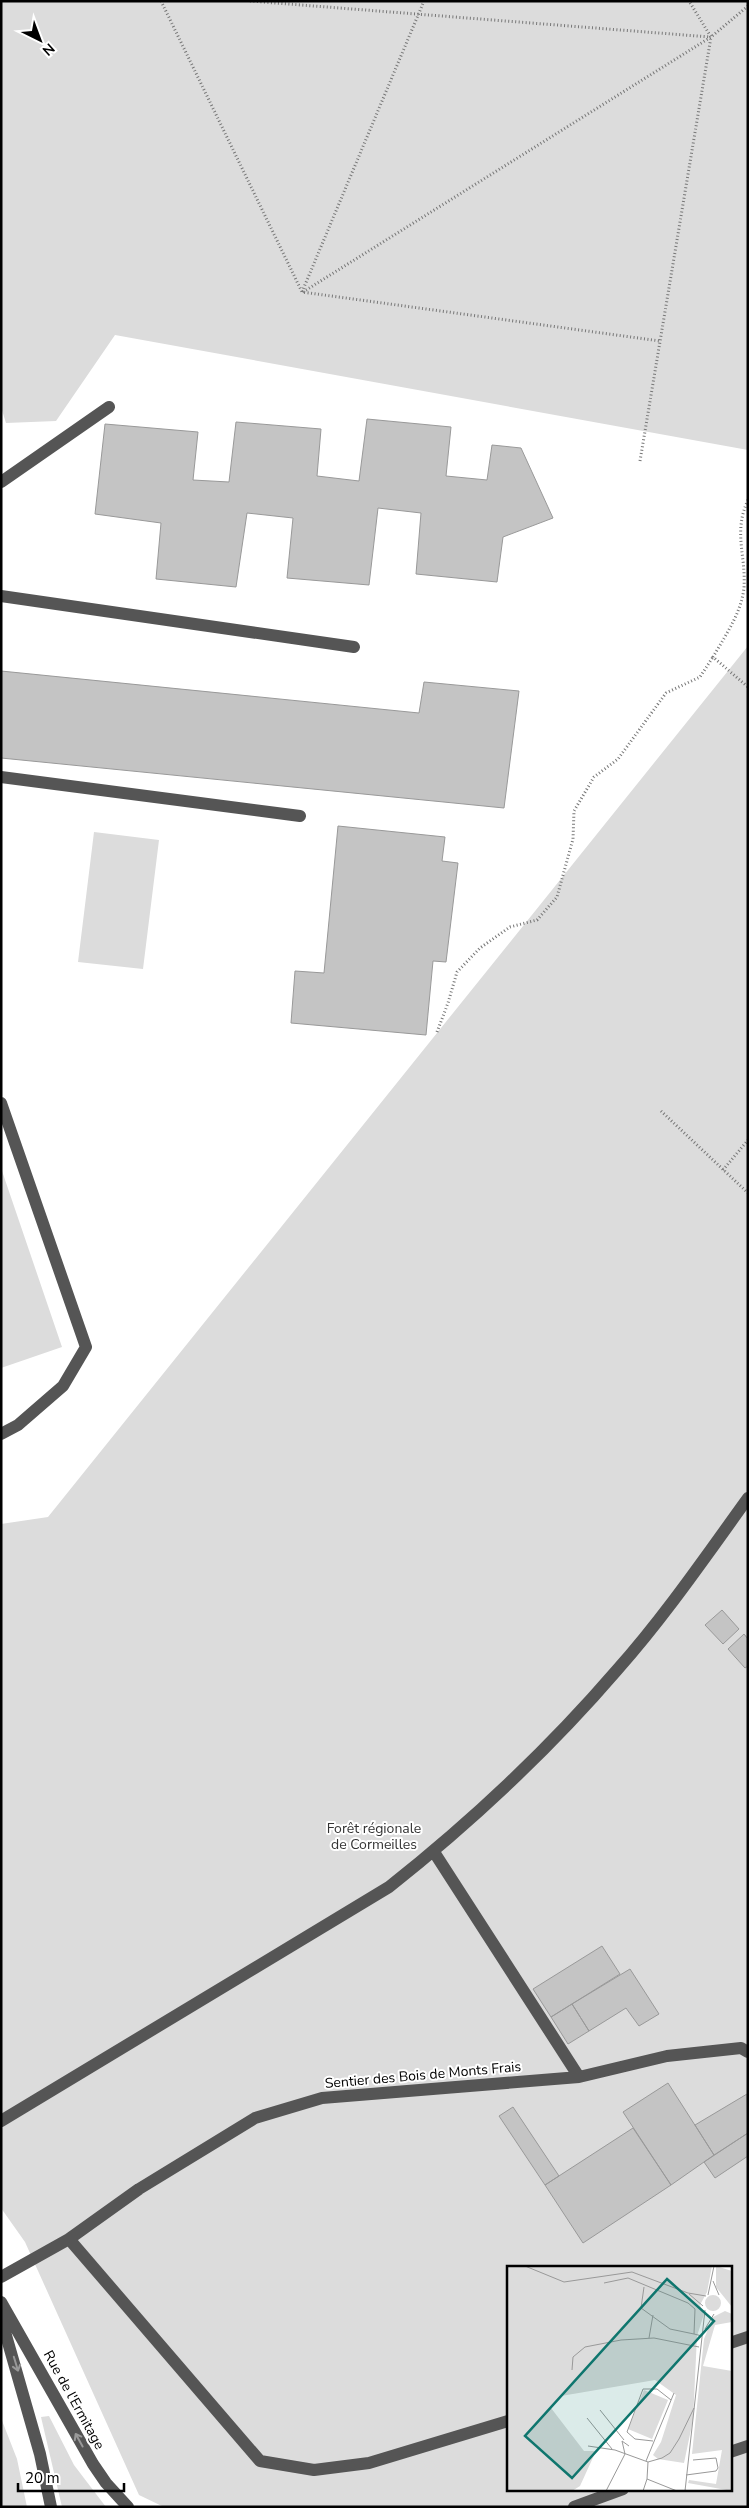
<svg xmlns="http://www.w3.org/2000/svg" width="749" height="2508" font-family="'Nunito Sans',sans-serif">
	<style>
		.green { fill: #dcdcdc; fill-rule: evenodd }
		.building { fill: #c4c4c4; stroke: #999 }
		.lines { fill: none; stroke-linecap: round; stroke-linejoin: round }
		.path { stroke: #777; stroke-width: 3; stroke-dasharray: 1 2.5; stroke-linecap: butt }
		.minor { stroke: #555; stroke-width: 12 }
		.oneway { stroke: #999 }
		.labels { text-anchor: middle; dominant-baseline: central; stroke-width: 4; stroke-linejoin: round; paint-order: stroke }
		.park-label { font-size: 14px; fill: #333; stroke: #fff }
		.street-label { font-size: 14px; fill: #000; stroke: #fff }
		.inset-road { fill: none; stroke: #999; stroke-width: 1 }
		.view { fill: #0f766e; fill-opacity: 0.15; stroke: #0f766e; stroke-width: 2.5 }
		.inset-edge { fill: none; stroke: #000; stroke-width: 2.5 }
	</style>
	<rect width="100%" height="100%" fill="#fff"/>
	<!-- green -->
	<path class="green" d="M 1,1 L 748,1 L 748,450 L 115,335 L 56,421 L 6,423 L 1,407 Z
		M 748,646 L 748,2507 L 164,2507 L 139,2495 L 25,2242 L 1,2208 L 1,1524 L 48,1517 ZM 508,2267 L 730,2267 L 730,2489 L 508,2489 Z
		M 94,832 L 159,840 L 143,969 L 78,962 Z
		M 1,1168 L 62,1347 L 1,1368 Z
		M 49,2416 L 74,2465 L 106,2507 L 62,2507 L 41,2417 Z
		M 1,2418 L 17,2459 L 27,2507 L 1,2507 Z"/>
	<!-- building -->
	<path class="building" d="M 367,419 L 451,427 L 446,476 L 487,480 L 492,445 L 521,448 L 553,518 L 503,537 L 497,582 L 416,574 L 421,513 L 378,508 L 369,585 L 287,578 L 293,518 L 247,513 L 236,587 L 156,579 L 161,523 L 95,514 L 105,424 L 198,432 L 193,480 L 229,482 L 236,422 L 321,429 L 317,476 L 359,481 Z
		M 1,671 L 419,713 L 424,682 L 519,691 L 504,808 L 1,758 Z
		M 338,826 L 445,837 L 442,861 L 458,863 L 446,962 L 433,961 L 426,1035 L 291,1023 L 295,971 L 324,973 Z
		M 722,1610 L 739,1629 L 723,1644 L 705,1625 Z
		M 744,1634 L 748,1639 L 748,1666 L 745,1668 L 728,1649 Z
		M 602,1946 L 620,1974 L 551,2017 L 533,1989 Z
		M 630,1969 L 659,2014 L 639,2026 L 626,2008 L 589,2031 L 572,2004 Z
		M 572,2004 L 589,2031 L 568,2044 L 551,2017 Z
		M 668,2083 L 714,2155 L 671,2185 L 623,2112 Z
		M 747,2094 L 748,2133 L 714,2155 L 695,2125 Z
		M 513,2107 L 559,2176 L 545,2185 L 499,2116 Z
		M 633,2128 L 671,2185 L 583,2243 L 545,2185 Z
		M 748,2133 L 748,2156 L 715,2178 L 704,2162 Z"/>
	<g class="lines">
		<!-- path -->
		<path class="path" d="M 161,1 L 302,292 L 660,341
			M 250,1 L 710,37
			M 302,292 L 424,1
			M 303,292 L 711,37 L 748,6
			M 640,461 L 711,37 L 689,1
			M 748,500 C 733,532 746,555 744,587 C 742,612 725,636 713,657 L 748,687
			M 437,1032 L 448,1003 L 457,972 L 480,948 L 510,927 L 537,920 L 557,897 L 573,839 L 574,811 L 594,777 L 618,759 L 666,693 L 700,677 L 713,657
			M 661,1111 L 748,1193
			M 723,1170 L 748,1140"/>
		<!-- minor -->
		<path class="minor" d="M 1,482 L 109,407
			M 1,596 L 354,647
			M 1,777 L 300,816
			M 1,1103 L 86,1347 L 63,1386 L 18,1425 L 1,1434
			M 434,1852 L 579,2077
			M 1,2121 L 389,1887 C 471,1822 549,1749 617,1670 C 665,1616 706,1556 748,1498
			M 69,2239 L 139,2189 L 255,2118 L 322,2098 L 579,2077 L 667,2056 L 741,2048 L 748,2052
			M 1,2277 L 69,2239 L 260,2461 L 314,2470 L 369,2463 L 508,2421
			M 1,2302 L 93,2464 L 106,2483 L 128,2507
			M 1,2318 L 40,2454 L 51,2507
			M 730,2343 L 748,2337
			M 730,2452 L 748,2446
			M 574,2507 L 623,2489"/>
	</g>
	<!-- one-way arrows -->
	<defs><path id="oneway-shaft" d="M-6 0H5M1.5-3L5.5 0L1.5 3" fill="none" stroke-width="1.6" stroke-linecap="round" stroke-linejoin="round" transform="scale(1.25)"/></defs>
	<g class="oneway">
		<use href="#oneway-shaft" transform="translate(16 2364) rotate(73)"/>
		<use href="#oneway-shaft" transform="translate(79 2440) rotate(-119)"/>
	</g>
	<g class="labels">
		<!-- park labels -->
		<g class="park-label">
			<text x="374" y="1828">Forêt régionale<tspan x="374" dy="16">de Cormeilles</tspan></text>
		</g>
		<!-- street labels -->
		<g class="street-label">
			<text transform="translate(423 2075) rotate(-5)">Sentier des Bois de Monts Frais</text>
			<text transform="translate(74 2400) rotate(61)">Rue de l'Ermitage</text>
		</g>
	</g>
	<!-- overview -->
	<g transform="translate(507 2266)">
		<rect width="225" height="225" fill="#fff"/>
		<path d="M 0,0 L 205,0 L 200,26 L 193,39 L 197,48 L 190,70 L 186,154 L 177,197 L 151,193 L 146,189 L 154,176 L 169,129 L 148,114 L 54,130 L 44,142 L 77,185 L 89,185 L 73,220 L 65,225 L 0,225 ZM 209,0 L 225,5 L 225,41 L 209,21 ZM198 37a8 8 0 1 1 16 0a8 8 0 1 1-16 0ZM 218,45 L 225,48 L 225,56 L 208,59 L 196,100 L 225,105 L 225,225 L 181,217 L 182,214 L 209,218 L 215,184 L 185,188 L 197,73 L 206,51 ZM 137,124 L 161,134 L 145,173 L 121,163 Z" fill="#dcdcdc"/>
		<path class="inset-road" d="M 18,0 L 57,16 L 125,6 L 181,27 L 199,30M 206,15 L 212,29M 97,17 L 121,12 L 181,37 L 188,43 L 187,68 L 195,70M 137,21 L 134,42 L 163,63 L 187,68M 182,28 L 196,40M 201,29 L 207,0M 198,63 L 207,48M 142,72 L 146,49M 65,104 L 66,91 L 78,81 L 114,74 L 147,72 L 192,81M 93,144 L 117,174M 80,152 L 105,183M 146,175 L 128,173 L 120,166 L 136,123 L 150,123 L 164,134M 81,180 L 108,184 L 141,196 L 155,192 L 163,187 L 172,173 L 187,142M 139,195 L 167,127M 179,209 L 209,205 L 211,202 L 209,192 L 186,194M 140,213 L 141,196M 99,225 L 118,188 L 115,175 L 122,180M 136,225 L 140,213 L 170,225M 178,225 L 198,44"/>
		<path class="view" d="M 160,13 L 207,55 L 65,212 L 18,170 Z"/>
		<rect width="225" height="225" class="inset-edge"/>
	</g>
	<!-- border -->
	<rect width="749" height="2508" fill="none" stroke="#000000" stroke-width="5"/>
	<!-- north arrow -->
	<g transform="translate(40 40) rotate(138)" stroke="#ffffff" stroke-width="4" paint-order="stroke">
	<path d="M0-4L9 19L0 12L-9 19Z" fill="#000000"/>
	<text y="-8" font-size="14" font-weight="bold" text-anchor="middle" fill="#000000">N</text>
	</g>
	<!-- scale -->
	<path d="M18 2483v8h106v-8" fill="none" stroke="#000000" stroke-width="2.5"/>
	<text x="25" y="2483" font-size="15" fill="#000000" stroke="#ffffff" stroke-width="4" paint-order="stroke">20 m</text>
</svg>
